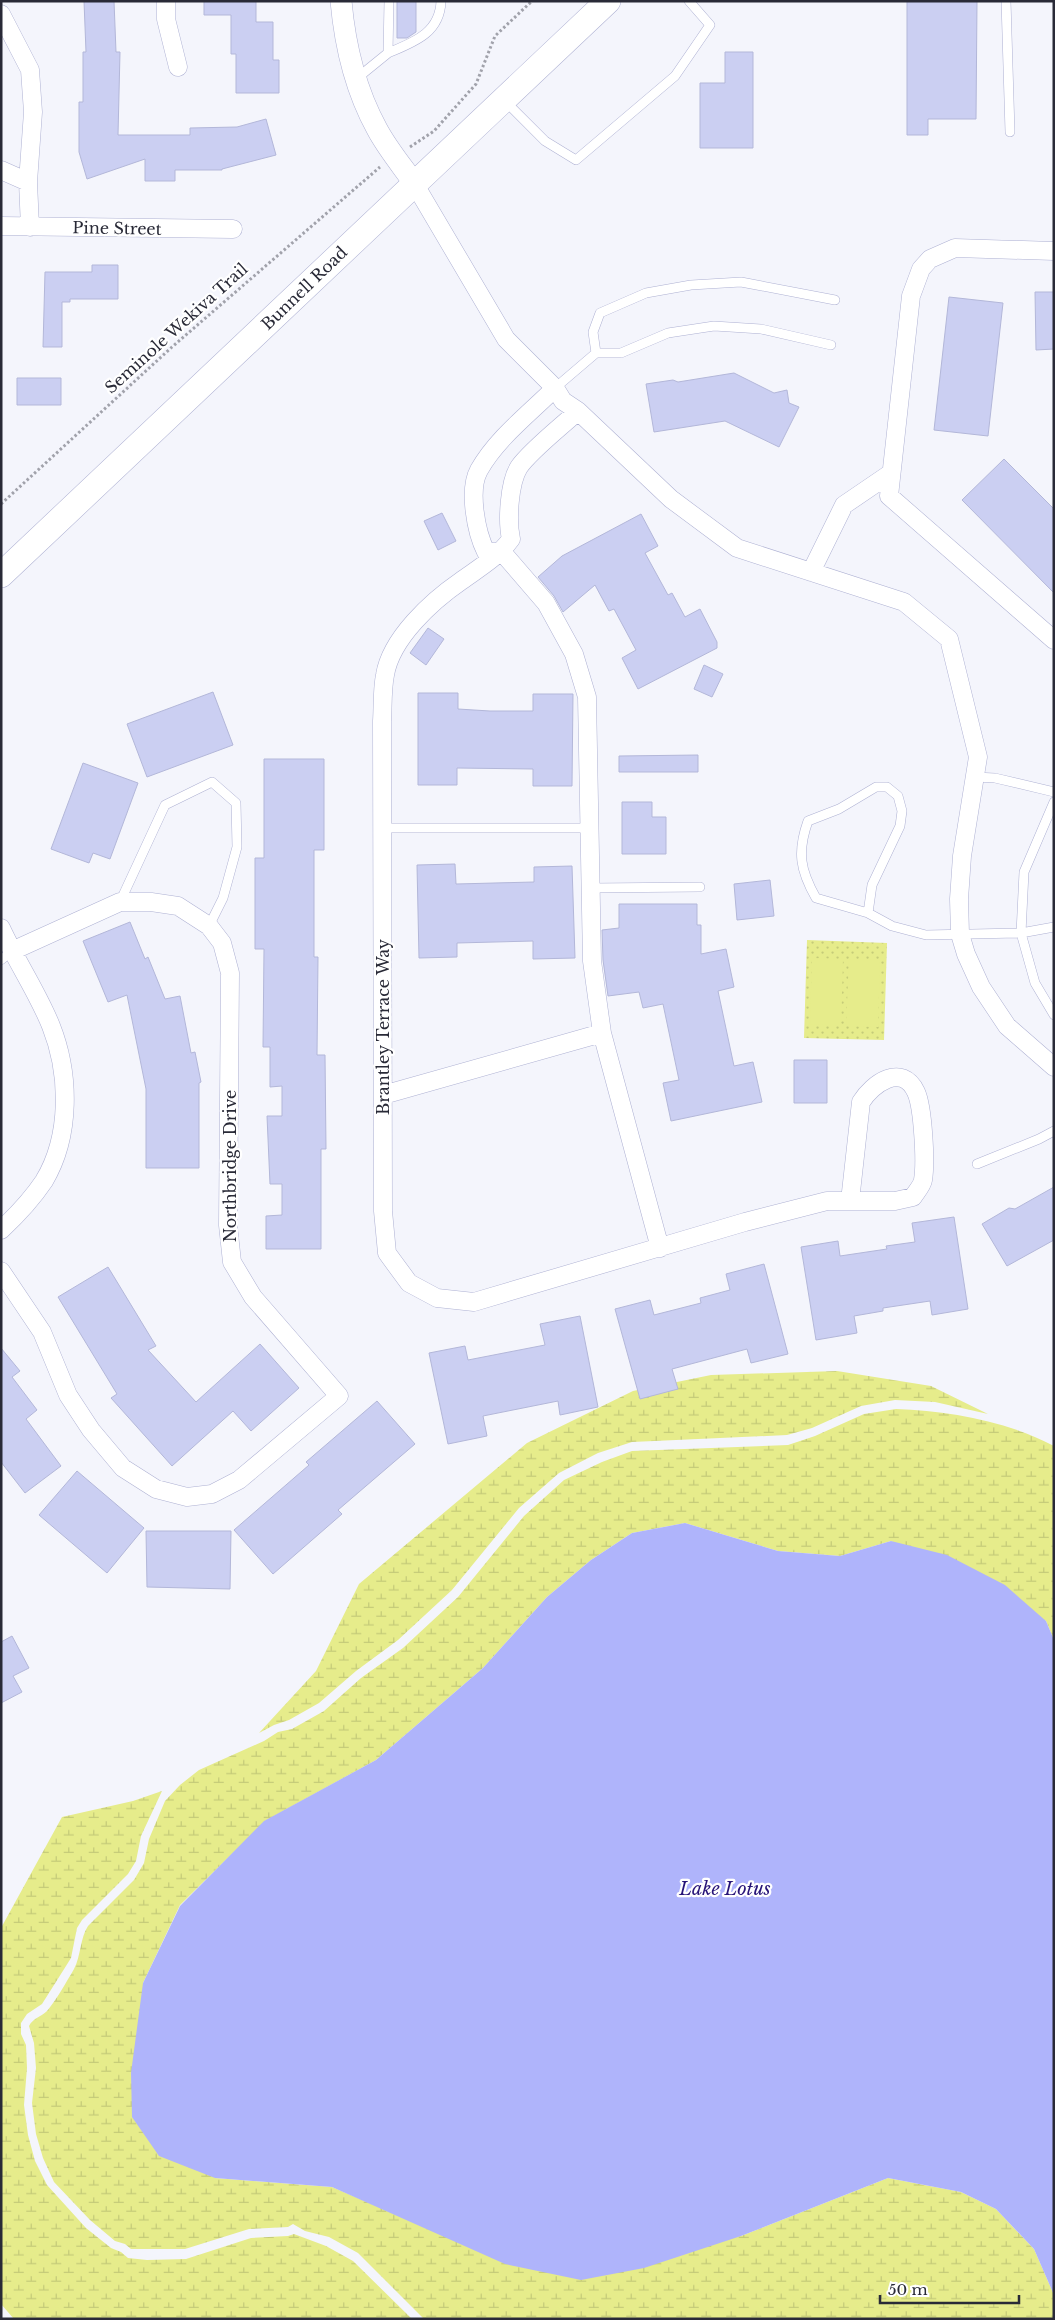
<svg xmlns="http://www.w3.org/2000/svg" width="1055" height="2320" font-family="'Libre Baskerville',serif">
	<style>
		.wetland { fill: url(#wetland-marsh) }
		.park { fill: url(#park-dots) }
		.pitch { fill: #e6ec8b }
		.water { fill: #afb4fb }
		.building { fill: #cbcff2; stroke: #b3b7d9 }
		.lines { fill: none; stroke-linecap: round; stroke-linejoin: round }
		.service-casing { stroke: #aeb1d3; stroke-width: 10 }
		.minor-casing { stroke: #aeb1d3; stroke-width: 19 }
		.tertiary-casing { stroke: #aeb1d3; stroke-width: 22 }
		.secondary-casing { stroke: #aeb1d3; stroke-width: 26 }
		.path { stroke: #a1a2ab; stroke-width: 3; stroke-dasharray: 2.5 2.5; stroke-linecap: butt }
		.service { stroke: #fff; stroke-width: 9 }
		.minor { stroke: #fff; stroke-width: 18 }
		.tertiary { stroke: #fff; stroke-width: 21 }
		.secondary { stroke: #fff; stroke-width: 25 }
		.labels { text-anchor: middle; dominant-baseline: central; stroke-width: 4.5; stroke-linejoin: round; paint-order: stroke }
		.street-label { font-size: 16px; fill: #292a37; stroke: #fff }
		.water-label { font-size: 18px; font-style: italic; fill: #271478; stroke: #fff }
	</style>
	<defs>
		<pattern id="wetland-marsh" width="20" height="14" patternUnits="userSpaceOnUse" patternTransform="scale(1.25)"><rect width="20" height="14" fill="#e6ec8b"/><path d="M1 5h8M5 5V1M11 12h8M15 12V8" fill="none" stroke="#c5cb79"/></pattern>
		<pattern id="park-dots" width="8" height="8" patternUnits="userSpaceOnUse" patternTransform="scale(1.25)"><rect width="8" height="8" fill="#e6ec8b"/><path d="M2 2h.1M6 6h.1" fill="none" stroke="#c5cb79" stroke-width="1.8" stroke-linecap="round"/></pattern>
	</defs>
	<rect width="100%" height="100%" fill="#f4f5fc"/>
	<!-- wetland -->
	<path class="wetland" d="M 837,1371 L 931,1386 L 988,1414 L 935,1402 L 895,1400 L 861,1406 L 812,1428 L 787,1435 L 632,1442 L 598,1453 L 559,1473 L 519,1508 L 452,1590 L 398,1640 L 356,1671 L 319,1703 L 289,1720 L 274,1725 L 259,1733 L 316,1671 L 359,1584 L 527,1443 L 633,1391 L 711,1375 Z
		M 896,1409 C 949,1411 1007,1421 1054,1446 L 1054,1640 L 1046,1621 L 891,1541 L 840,1556 L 778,1551 L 685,1523 L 632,1533 L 591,1560 L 547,1597 L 483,1668 L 376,1760 L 265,1821 L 180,1905 L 143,1983 L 215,2178 L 332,2187 L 414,2222 L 741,2236 L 888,2178 L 961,2192 L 996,2209 L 1034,2249 L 1054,2295 L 1054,2319 L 424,2319 L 358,2253 L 329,2237 L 305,2231 L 293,2224 L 288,2227 L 249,2229 L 185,2249 L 131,2249 L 125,2244 L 115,2241 L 90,2220 L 54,2182 L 43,2158 L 36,2134 L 32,2103 L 36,2068 L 34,2043 L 29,2026 C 33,2018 41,2017 47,2011 C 55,2002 67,1981 74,1969 C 81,1956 80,1938 88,1926 L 134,1880 L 144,1863 L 149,1839 L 165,1801 L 180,1785 L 199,1770 L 264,1741 L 278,1732 L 292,1729 L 324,1711 L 361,1678 L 403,1648 L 458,1597 L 524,1516 L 564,1480 L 602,1462 L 632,1451 L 788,1445 L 815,1436 L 864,1414 Z
		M 162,1791 L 141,1836 L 136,1861 L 128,1874 L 82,1920 L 77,1928 L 71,1958 L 66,1966 L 42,2004 L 27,2014 L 21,2023 L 21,2034 L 26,2045 L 27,2068 L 24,2105 L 28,2135 L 35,2161 L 47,2185 L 86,2228 L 111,2248 L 121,2252 L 128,2258 L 147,2260 L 186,2259 L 251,2238 L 288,2236 L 294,2234 L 326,2246 L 353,2261 L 412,2319 L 14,2319 L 1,2304 L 1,1928 L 62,1817 L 133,1801 Z"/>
	<!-- park -->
	<path class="park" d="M 807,940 L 887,943 L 884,1040 L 804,1038 Z"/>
	<!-- pitch -->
	<path class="pitch" d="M 812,958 L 843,959 L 841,1026 L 810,1024 Z
		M 849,959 L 880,960 L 878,1027 L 846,1026 Z"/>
	<!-- water -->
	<path class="water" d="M 685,1523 L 778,1551 L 840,1556 L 891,1541 L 947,1555 L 1005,1585 L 1046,1621 L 1054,1640 L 1054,2295 L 1034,2249 L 996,2209 L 961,2192 L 888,2178 L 741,2236 L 644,2268 L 581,2280 L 505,2264 L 332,2187 L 215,2178 L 159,2156 L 132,2117 L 131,2073 L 143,1983 L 180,1906 L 264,1821 L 376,1760 L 483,1668 L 547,1597 L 591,1560 L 632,1533 Z"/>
	<!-- building -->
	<path class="building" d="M 84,1 L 114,1 L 116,52 L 120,52 L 118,135 L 190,135 L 190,128 L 237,127 L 266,119 L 276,155 L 222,169 L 222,170 L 175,170 L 175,181 L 145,181 L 145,159 L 87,179 L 79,152 L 79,102 L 83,102 L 83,52 L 86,52 Z
		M 204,1 L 256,1 L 256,22 L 273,22 L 273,60 L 279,60 L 279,93 L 236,93 L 236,54 L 231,54 L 231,15 L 204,15 Z
		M 397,1 L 416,1 L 416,32 L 407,38 L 397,38 Z
		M 907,1 L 977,1 L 976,119 L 928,119 L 928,135 L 907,135 Z
		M 725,52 L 753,52 L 753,148 L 700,148 L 700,83 L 725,83 Z
		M 92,265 L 118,265 L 118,299 L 70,299 L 70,302 L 62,302 L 62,347 L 43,347 L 45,272 L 92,272 Z
		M 1035,292 L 1054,292 L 1054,349 L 1036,350 Z
		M 949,297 L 1003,303 L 988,436 L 934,430 Z
		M 734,373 L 774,393 L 787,390 L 789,403 L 799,407 L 779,447 L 725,421 L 654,432 L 646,384 L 673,380 L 678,382 Z
		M 17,378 L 61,378 L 61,405 L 17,405 Z
		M 1004,459 L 1054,509 L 1054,593 L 962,500 Z
		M 442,513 L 456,541 L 438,550 L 424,521 Z
		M 641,514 L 658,546 L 645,553 L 668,595 L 672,593 L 685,617 L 700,609 L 717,642 L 717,648 L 638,689 L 622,658 L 636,650 L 614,609 L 609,611 L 595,585 L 563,612 L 554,596 L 538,577 L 562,556 Z
		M 428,628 L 444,639 L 426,665 L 410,653 Z
		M 704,665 L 723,674 L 712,697 L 694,689 Z
		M 213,692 L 233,745 L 147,777 L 127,724 Z
		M 418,693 L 458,693 L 458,709 L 490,711 L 533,711 L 533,694 L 573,694 L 572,786 L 533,786 L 533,769 L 457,768 L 457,785 L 418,785 Z
		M 698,755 L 698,772 L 619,772 L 619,756 Z
		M 264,759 L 324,759 L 324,850 L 314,850 L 314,957 L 318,957 L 317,1055 L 325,1055 L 326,1149 L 321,1149 L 321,1249 L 266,1249 L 266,1216 L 282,1215 L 282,1184 L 270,1184 L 267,1116 L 282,1116 L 282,1086 L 270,1087 L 270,1047 L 263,1047 L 264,949 L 255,949 L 255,858 L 264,858 Z
		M 83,763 L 138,783 L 110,859 L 93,853 L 89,863 L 51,849 Z
		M 622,802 L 652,802 L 652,817 L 666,817 L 666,854 L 622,854 Z
		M 455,864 L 456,884 L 534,882 L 534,867 L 572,866 L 575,958 L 533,959 L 533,941 L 457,943 L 457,957 L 419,958 L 417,865 Z
		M 770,880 L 774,916 L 737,920 L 734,884 Z
		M 619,904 L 697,904 L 697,925 L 701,925 L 701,954 L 726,949 L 734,987 L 718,991 L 734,1066 L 753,1062 L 762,1102 L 671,1121 L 663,1083 L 679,1080 L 663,1004 L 643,1008 L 639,992 L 608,996 L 603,960 L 602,930 L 619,928 Z
		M 130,922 L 145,959 L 148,957 L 165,999 L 180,996 L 191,1053 L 195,1052 L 201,1082 L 199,1083 L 199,1168 L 146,1168 L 146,1089 L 127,995 L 108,1002 L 83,941 Z
		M 794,1060 L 827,1060 L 827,1103 L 794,1103 Z
		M 1054,1187 L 1054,1240 L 1007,1266 L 982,1224 L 1009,1208 L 1015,1209 Z
		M 954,1217 L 968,1309 L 932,1315 L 930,1301 L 883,1308 L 883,1311 L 854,1316 L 857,1333 L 816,1340 L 801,1247 L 838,1241 L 840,1256 L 887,1249 L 886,1246 L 915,1242 L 912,1223 Z
		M 764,1264 L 788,1354 L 751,1363 L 747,1349 L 672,1369 L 678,1389 L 640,1399 L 615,1309 L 650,1300 L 654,1315 L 701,1303 L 700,1298 L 730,1290 L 726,1274 Z
		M 108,1267 L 156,1346 L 148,1350 L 196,1402 L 260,1344 L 299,1388 L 251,1431 L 233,1411 L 172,1466 L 111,1398 L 117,1394 L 58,1297 Z
		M 580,1316 L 598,1407 L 560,1415 L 558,1401 L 483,1416 L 487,1436 L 448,1444 L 429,1353 L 465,1346 L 468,1360 L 545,1345 L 540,1324 Z
		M 1,1348 L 20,1371 L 12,1377 L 37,1410 L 26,1419 L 61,1466 L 25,1493 L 1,1462 Z
		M 377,1401 L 415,1444 L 338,1510 L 342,1514 L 273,1574 L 234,1530 L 309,1465 L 306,1462 Z
		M 77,1471 L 144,1528 L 107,1573 L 39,1515 Z
		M 146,1531 L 231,1531 L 230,1589 L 147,1587 Z
		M 12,1636 L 29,1668 L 13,1676 L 22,1692 L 1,1703 L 1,1642 Z"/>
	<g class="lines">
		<defs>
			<path id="service" d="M 1006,1 L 1010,132
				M 388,53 C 414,42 440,33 441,1
				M 356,79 L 388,53 L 389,1
				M 504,100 L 545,141 L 576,160 L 675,76 L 710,25 L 689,1
				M 596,353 L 621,353 L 668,333 L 714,326 L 761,329 L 831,345
				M 555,388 L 596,353 L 593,332 L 600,313 L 646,293 L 691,285 L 741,282 L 835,300
				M 975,777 L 995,778 L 1054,792
				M 1054,802 L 1024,872 L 1021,933 L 1035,983 L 1054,1015
				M 382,828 L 591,828
				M 591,888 L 700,887
				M 120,902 L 165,805 L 212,782 L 236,803 L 237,847 L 223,898 L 209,926
				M 868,913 L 872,885 L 900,826 L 902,811 L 898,796 L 887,787 L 876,787 L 839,809 L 808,821 C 797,852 800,870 816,898 L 868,913 L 892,926 L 926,935 L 1021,933 L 1054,927
				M 1,960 L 12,951
				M 977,1164 L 1039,1139 L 1054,1131"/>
			<path id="minor" d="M 166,1 L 166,19 L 178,67
				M 1,14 L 30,70 L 33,112 L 28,182 L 30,227
				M 1,170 L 28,182
				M 414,183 L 506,339 L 555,388 L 563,401 L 578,411 L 671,499 L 737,548 L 904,602 L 949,639 L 978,757 L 962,856 L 959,899 L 960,934 L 966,954 L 981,987 L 1007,1026 L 1054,1067
				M 1,226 L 233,229
				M 1054,251 L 955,248 L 930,259 L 921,269 L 911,296 L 889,496 L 1054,640
				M 555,388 C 530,413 497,438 479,470 C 468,490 476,532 486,552 L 502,552 L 546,603 L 574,654 L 587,697 L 592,961 L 602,1033 L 660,1248
				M 578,411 C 562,426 531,450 519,467 C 509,483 507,521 511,539 C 498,557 479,568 461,581 C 432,601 391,638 385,675 C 382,690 383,706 382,721 L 383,1211 L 387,1253 L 409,1283 L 437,1298 L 474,1302 L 745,1222 L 827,1201 L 895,1201 L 913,1197 C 916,1192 922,1186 923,1180 C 926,1162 923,1107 916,1092 C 902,1062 872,1084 861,1102 L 850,1201
				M 811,572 L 844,505 L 891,473
				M 1,928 C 16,961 38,993 51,1026 C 70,1074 71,1136 44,1181 C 32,1199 17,1215 1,1230
				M 383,1095 L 602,1033
				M 1,1271 L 42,1332 L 68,1395 L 91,1430 L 123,1468 L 156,1489 L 187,1497 L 212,1494 L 239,1480 L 339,1396 L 253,1297 L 232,1262 L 228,1225 L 230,973 L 222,943 L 209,926 L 178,906 L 151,902 L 120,902 L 12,951"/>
			<path id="tertiary" d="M 341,1 C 345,46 355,89 377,129 C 387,148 402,166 414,183"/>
			<path id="secondary" d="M 1,575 L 608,1"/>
		</defs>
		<!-- service casing -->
		<use href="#service" class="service-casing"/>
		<!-- minor casing -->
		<use href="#minor" class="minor-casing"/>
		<!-- tertiary casing -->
		<use href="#tertiary" class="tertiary-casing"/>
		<!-- secondary casing -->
		<use href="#secondary" class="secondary-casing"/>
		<!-- path -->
		<path class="path" d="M 410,147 L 434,131 L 476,84 L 495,36 L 532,1
			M 1,504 L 172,347 L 380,167"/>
		<!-- service -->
		<use href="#service" class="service"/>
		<!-- minor -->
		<use href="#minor" class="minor"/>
		<!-- tertiary -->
		<use href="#tertiary" class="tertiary"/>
		<!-- secondary -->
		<use href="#secondary" class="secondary"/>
	</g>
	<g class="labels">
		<!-- street labels -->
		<g class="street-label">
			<text transform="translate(117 228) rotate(1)">Pine Street</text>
			<text transform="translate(304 288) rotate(-44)">Bunnell Road</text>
			<text transform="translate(176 328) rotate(-42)">Seminole Wekiva Trail</text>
			<text transform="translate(383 1027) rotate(-90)">Brantley Terrace Way</text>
			<text transform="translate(230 1166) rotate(-90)">Northbridge Drive</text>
		</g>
		<!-- water labels -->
		<g class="water-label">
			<text x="725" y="1889">Lake Lotus</text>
		</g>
	</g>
	<!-- border -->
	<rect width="1055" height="2320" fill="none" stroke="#292a37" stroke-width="5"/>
	<!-- scale -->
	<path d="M880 2295v8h139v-8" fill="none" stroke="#292a37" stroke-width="2.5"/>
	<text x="888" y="2295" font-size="15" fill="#292a37" stroke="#ffffff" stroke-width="4" paint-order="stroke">50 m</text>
</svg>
